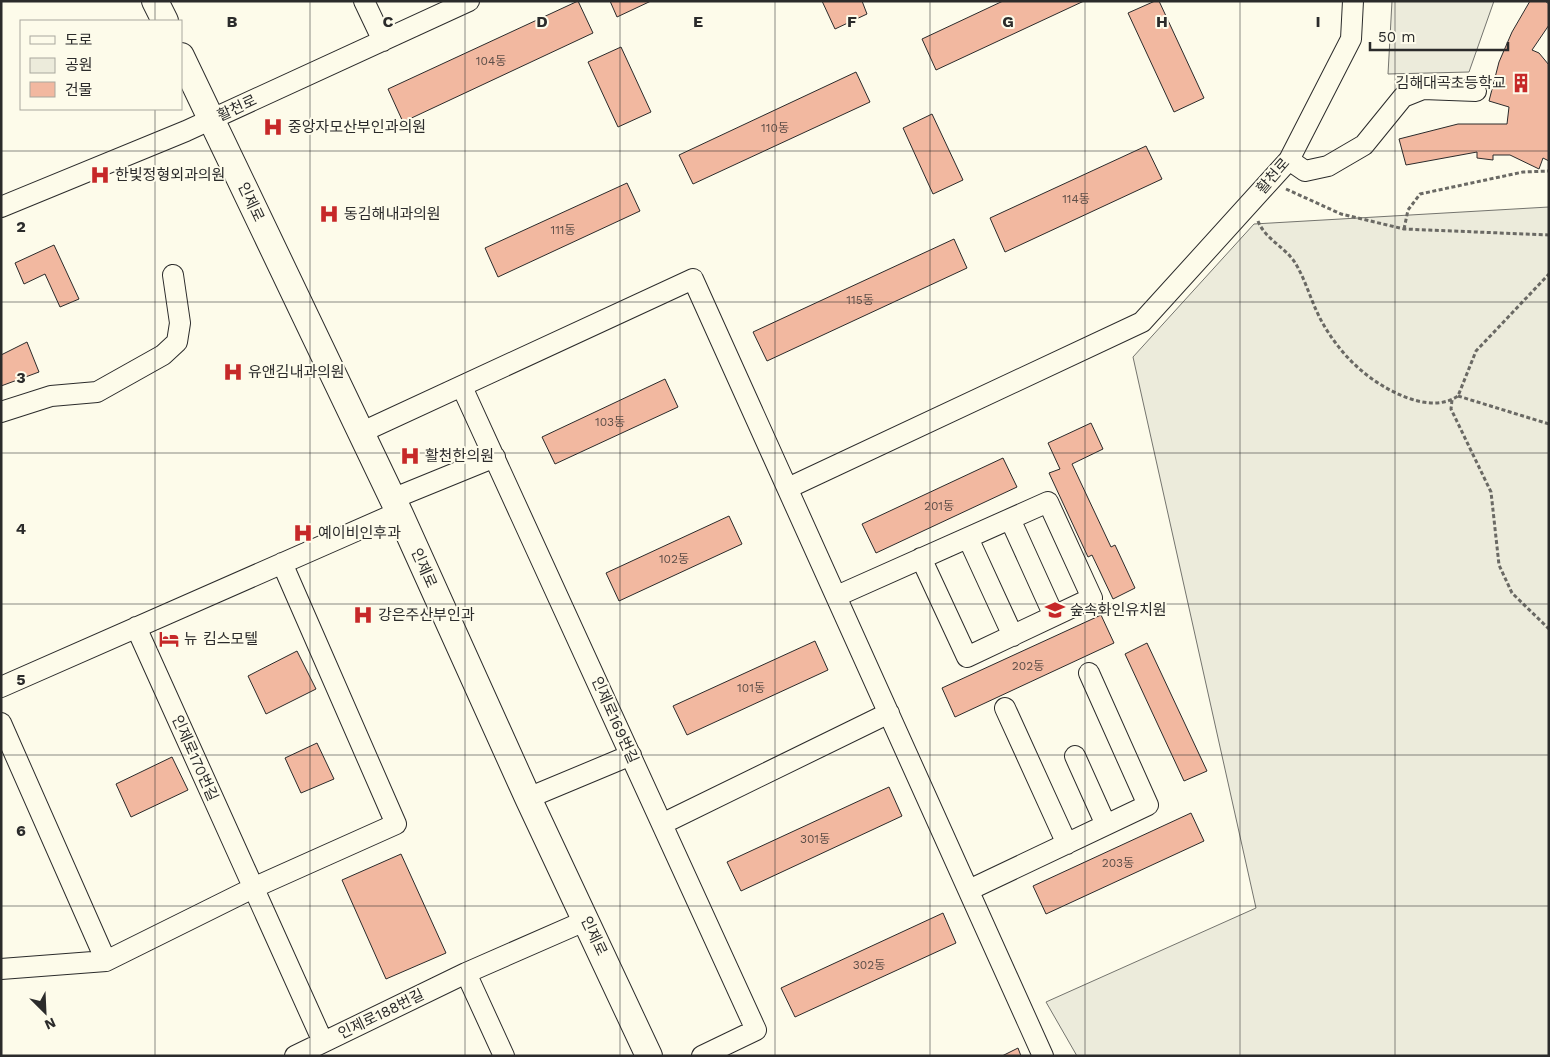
<svg xmlns="http://www.w3.org/2000/svg" width="1550" height="1057" font-family="'Work Sans','Noto Sans KR',sans-serif">
	<style>
		.green { fill: #ecebdb; stroke: #74746e }
		.building { fill: #f2b8a0; stroke: #2b2b2b }
		.lines { fill: none; stroke-linecap: round; stroke-linejoin: round }
		.minor-casing { stroke: #2b2b2b; stroke-width: 22 }
		.major-casing { stroke: #2b2b2b; stroke-width: 28 }
		.path { stroke: #6a6964; stroke-width: 3; stroke-dasharray: 4 2.5; stroke-linecap: butt }
		.minor { stroke: #fdfbea; stroke-width: 20 }
		.major { stroke: #fdfbea; stroke-width: 26 }
		.grid { fill: none; stroke: #2b2b2b; stroke-width: 1; stroke-opacity: 0.55 }
		.labels { text-anchor: middle; dominant-baseline: central; stroke-width: 4; stroke-linejoin: round; paint-order: stroke }
		.number-label { font-size: 12px; fill: #5d4e48 }
		.poi-label { font-size: 15px; fill: #2b2b2b; stroke: #fdfbea; text-anchor: start }
		.street-label { font-size: 15px; fill: #2b2b2b; stroke: #fdfbea }
		.grid-label { font-size: 16px; text-anchor: middle; font-weight: bold; fill: #2b2b2b; stroke: #fdfbea; stroke-width: 4; stroke-linejoin: round; paint-order: stroke }
	</style>
	<rect width="100%" height="100%" fill="#fdfbea"/>
	<!-- green -->
	<path class="green" d="M 1392,1 L 1494,1 L 1469,72 L 1388,74 Z
		M 1549,207 L 1549,1056 L 1077,1056 L 1046,1002 L 1256,908 L 1133,357 L 1254,224 Z"/>
	<!-- building -->
	<path class="building" d="M 578,1 L 593,33 L 403,122 L 388,89 Z
		M 610,1 L 651,1 L 617,17 Z
		M 822,1 L 862,1 L 867,14 L 835,29 Z
		M 1003,1 L 1084,1 L 936,70 L 922,39 Z
		M 1155,1 L 1159,1 L 1204,98 L 1174,112 L 1128,13 Z
		M 1530,1 L 1545,1 L 1549,4 L 1549,25 L 1532,50 L 1539,53 L 1549,65 L 1549,161 L 1543,158 L 1539,169 L 1510,155 L 1493,155 L 1493,160 L 1477,158 L 1477,152 L 1406,165 L 1399,139 L 1458,124 L 1507,124 L 1509,107 L 1489,101 L 1499,62 L 1512,32 Z
		M 621,47 L 651,112 L 618,127 L 588,62 Z
		M 856,72 L 870,102 L 693,184 L 679,155 Z
		M 932,114 L 963,180 L 933,194 L 903,128 Z
		M 1146,146 L 1162,179 L 1005,252 L 990,218 Z
		M 627,183 L 640,211 L 498,277 L 485,248 Z
		M 954,239 L 967,268 L 767,361 L 753,332 Z
		M 54,245 L 79,299 L 60,307 L 45,274 L 24,284 L 15,263 Z
		M 27,342 L 39,372 L 1,386 L 1,355 Z
		M 665,379 L 678,407 L 555,464 L 542,437 Z
		M 1091,423 L 1103,449 L 1072,464 L 1111,547 L 1115,545 L 1135,588 L 1113,599 L 1092,555 L 1088,557 L 1049,473 L 1060,469 L 1048,443 Z
		M 1003,458 L 1017,487 L 876,553 L 862,524 Z
		M 729,516 L 742,544 L 619,601 L 606,573 Z
		M 1101,615 L 1114,643 L 955,717 L 942,688 Z
		M 815,641 L 828,670 L 687,735 L 673,706 Z
		M 1147,643 L 1207,771 L 1184,781 L 1125,654 Z
		M 297,651 L 316,689 L 266,714 L 248,676 Z
		M 317,743 L 334,779 L 301,793 L 285,758 Z
		M 172,757 L 188,790 L 131,817 L 116,784 Z
		M 889,787 L 902,816 L 741,891 L 727,862 Z
		M 1191,813 L 1204,841 L 1046,914 L 1033,886 Z
		M 401,854 L 446,953 L 386,979 L 342,880 Z
		M 943,913 L 956,943 L 795,1017 L 781,988 Z
		M 1018,1048 L 1021,1056 L 1002,1056 Z"/>
	<g class="lines">
		<defs>
			<path id="minor" d="M 364,1 L 383,41
				M 1289,160 L 1305,171 L 1328,166 L 1364,145 L 1403,97 L 1423,89 L 1476,91
				M 1,207 L 186,131 L 469,1
				M 462,387 L 756,1030 L 702,1056
				M 1,412 L 51,396 L 97,392 L 163,355 L 177,342 L 180,323 L 173,275
				M 360,433 L 693,279 L 1043,1056
				M 788,488 L 1142,322 L 1289,160 L 1351,39 L 1353,1
				M 392,499 L 495,457
				M 1010,519 L 1054,616
				M 968,538 L 1013,636
				M 837,596 L 1048,502 L 1092,598 L 967,657 L 921,558
				M 136,627 L 323,1042
				M 1,687 L 399,512
				M 1005,708 L 1067,844
				M 1,723 L 106,961
				M 1075,756 L 1106,825
				M 528,798 L 631,755
				M 662,824 L 889,713
				M 969,890 L 1148,805 L 1089,673
				M 1,969 L 106,961 L 253,888 L 396,824 L 282,563
				M 466,973 L 504,1056
				M 295,1056 L 466,973 L 587,920"/>
			<path id="major" d="M 155,1 L 165,21
				M 181,56 L 399,512 L 528,798 L 649,1056"/>
		</defs>
		<!-- minor casing -->
		<use href="#minor" class="minor-casing"/>
		<!-- major casing -->
		<use href="#major" class="major-casing"/>
		<!-- path -->
		<path class="path" d="M 1286,189 L 1341,214 L 1404,229 L 1549,235
			M 1258,221 C 1266,241 1287,247 1297,266 C 1307,284 1312,304 1322,322 C 1341,356 1370,384 1408,398 C 1425,404 1443,406 1458,396 L 1476,351 L 1549,274
			M 1404,229 L 1408,210 L 1420,194 L 1523,172 L 1549,171
			M 1458,396 L 1549,424
			M 1452,400 L 1451,409 L 1491,492 L 1499,565 L 1512,593 L 1549,629"/>
		<!-- minor -->
		<use href="#minor" class="minor"/>
		<!-- major -->
		<use href="#major" class="major"/>
	</g>
	<!-- grid -->
	<path class="grid" d="M 155,1 L 155,21M 310,1 L 310,1056M 465,1 L 465,1056M 620,1 L 620,1056M 775,1 L 775,1056M 930,1 L 930,1056M 1085,1 L 1085,1056M 1240,1 L 1240,1056M 1395,1 L 1395,1056M 155,109 L 155,1056M 1,151 L 1549,151M 1,302 L 1549,302M 1,453 L 1549,453M 1,604 L 1549,604M 1,755 L 1549,755M 1,906 L 1549,906"/>
	<!-- icons -->
	<defs>
		<symbol id="building-bare" viewBox="-9 -9 18 18"><path d="M-4-6H4V6H1V3H-1V6H-4ZM-2.5-4.3h1.7v1.8h-1.7ZM.8-4.3h1.7v1.8H.8ZM-2.5-1h1.7V.8h-1.7ZM.8-1h1.7V.8H.8Z" fill="#c62828" stroke="#fdfbea" stroke-width="2.5" paint-order="stroke"/></symbol>
		<symbol id="hospital-bare" viewBox="-9 -9 18 18"><path d="M-5-5h3v3.5h4V-5h3V5h-3V1.5h-4V5h-3Z" fill="#c62828" stroke="#fdfbea" stroke-width="2.5" paint-order="stroke"/></symbol>
		<symbol id="school-bare" viewBox="-9 -9 18 18"><path d="M0-5L7-2L0 1L-7-2ZM-4 1L0 2.5L4 1V4Q0 6-4 4Z" fill="#c62828" stroke="#fdfbea" stroke-width="2.5" paint-order="stroke"/></symbol>
		<symbol id="hotel-bare" viewBox="-9 -9 18 18"><path d="M-6-4.5h1.5V1H6V5H4.5V3h-9V5H-6ZM-4 0a1.8 1.8 0 1 1 3.6 0ZM.5 0V-2.5h3Q6-2.5 6 0Z" fill="#c62828" stroke="#fdfbea" stroke-width="2.5" paint-order="stroke"/></symbol>
	</defs>
	<g fill-rule="evenodd">
		<use href="#building-bare" x="1507" y="69" width="28" height="28"/>
		<use href="#hospital-bare" x="259" y="113" width="28" height="28"/>
		<use href="#hospital-bare" x="86" y="161" width="28" height="28"/>
		<use href="#hospital-bare" x="315" y="200" width="28" height="28"/>
		<use href="#hospital-bare" x="219" y="358" width="28" height="28"/>
		<use href="#hospital-bare" x="396" y="442" width="28" height="28"/>
		<use href="#hospital-bare" x="289" y="519" width="28" height="28"/>
		<use href="#school-bare" x="1041" y="596" width="28" height="28"/>
		<use href="#hospital-bare" x="349" y="601" width="28" height="28"/>
		<use href="#hotel-bare" x="155" y="625" width="28" height="28"/>
	</g>
	<g class="labels">
		<!-- number labels -->
		<g class="number-label">
			<text x="491" y="61">104동</text>
			<text x="775" y="128">110동</text>
			<text x="1076" y="199">114동</text>
			<text x="563" y="230">111동</text>
			<text x="860" y="300">115동</text>
			<text x="610" y="422">103동</text>
			<text x="939" y="506">201동</text>
			<text x="674" y="559">102동</text>
			<text x="1028" y="666">202동</text>
			<text x="751" y="688">101동</text>
			<text x="815" y="839">301동</text>
			<text x="1118" y="863">203동</text>
			<text x="869" y="965">302동</text>
		</g>
		<!-- poi labels -->
		<g class="poi-label">
			<text x="1506" y="83" text-anchor="end">김해대곡초등학교</text>
			<text x="288" y="127">중앙자모산부인과의원</text>
			<text x="115" y="175">한빛정형외과의원</text>
			<text x="344" y="214">동김해내과의원</text>
			<text x="248" y="372">유앤김내과의원</text>
			<text x="425" y="456">활천한의원</text>
			<text x="318" y="533">예이비인후과</text>
			<text x="1070" y="610">숲속화인유치원</text>
			<text x="378" y="615">강은주산부인과</text>
			<text x="184" y="639">뉴 킴스모텔</text>
		</g>
		<!-- street labels -->
		<g class="street-label">
			<text transform="translate(237 108) rotate(-25)">활천로</text>
			<text transform="translate(1273 176) rotate(-49)">활천로</text>
			<text transform="translate(251 202) rotate(65)">인제로</text>
			<text transform="translate(424 568) rotate(66)">인제로</text>
			<text transform="translate(615 720) rotate(66)">인제로169번길</text>
			<text transform="translate(195 758) rotate(66)">인제로170번길</text>
			<text transform="translate(594 936) rotate(65)">인제로</text>
			<text transform="translate(381 1014) rotate(-26)">인제로188번길</text>
		</g>
	</g>
	<g class="grid-label">
		<text x="232" y="27">B</text>
		<text x="388" y="27">C</text>
		<text x="542" y="27">D</text>
		<text x="698" y="27">E</text>
		<text x="852" y="27">F</text>
		<text x="1008" y="27">G</text>
		<text x="1162" y="27">H</text>
		<text x="1318" y="27">I</text>
		<text x="21" y="232">2</text>
		<text x="21" y="383">3</text>
		<text x="21" y="534">4</text>
		<text x="21" y="685">5</text>
		<text x="21" y="836">6</text>
	</g>
	<!-- border -->
	<rect width="1550" height="1057" fill="none" stroke="#2b2b2b" stroke-width="5"/>
	<!-- legend -->
	<rect x="20" y="20" width="162" height="90" fill="#fdfbea" stroke="#a9a89e"/>
	<rect x="30" y="36" width="25" height="8" fill="#fdfbea" stroke="#a9a89e"/>
	<text x="65" y="45" font-size="15" fill="#2b2b2b">도로</text>
	<rect x="30" y="58" width="25" height="15" fill="#ecebdb" stroke="#a9a89e"/>
	<text x="65" y="70" font-size="15" fill="#2b2b2b">공원</text>
	<rect x="30" y="82" width="25" height="15" fill="#f2b8a0" stroke="#a9a89e"/>
	<text x="65" y="95" font-size="15" fill="#2b2b2b">건물</text>
	<!-- north arrow -->
	<g transform="translate(45 1012) rotate(156)" stroke="#fdfbea" stroke-width="4" paint-order="stroke">
	<path d="M0-4L9 19L0 12L-9 19Z" fill="#2b2b2b"/>
	<text y="-8" font-size="14" font-weight="bold" text-anchor="middle" fill="#2b2b2b">N</text>
	</g>
	<!-- scale -->
	<path d="M1370 42v8h138v-8" fill="none" stroke="#2b2b2b" stroke-width="2.5"/>
	<text x="1378" y="42" font-size="15" fill="#2b2b2b" stroke="#fdfbea" stroke-width="4" paint-order="stroke">50 m</text>
</svg>
